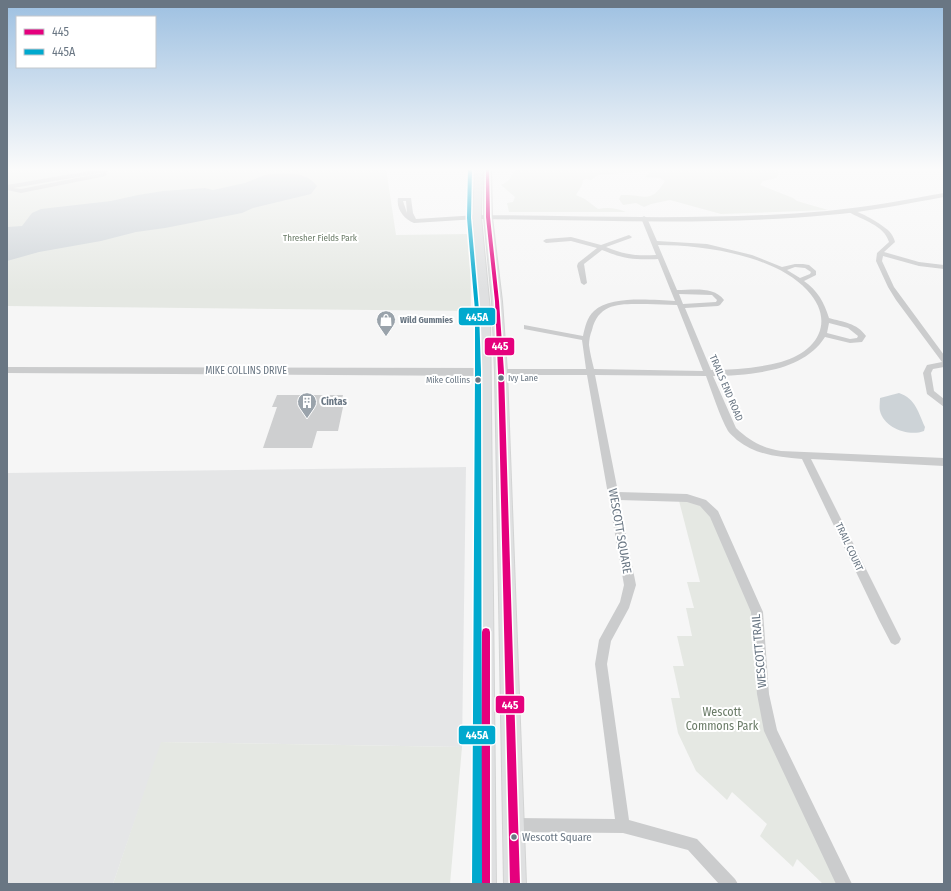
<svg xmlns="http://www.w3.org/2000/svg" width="951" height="891" font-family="'Fira Sans Condensed',sans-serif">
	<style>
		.built { fill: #e5e6e7 }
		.green { fill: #e5e8e3 }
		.water { fill: #cdd3d7 }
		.building { fill: #cecfd0 }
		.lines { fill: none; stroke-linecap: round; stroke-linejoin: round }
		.secondary-casing { stroke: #d3d4d4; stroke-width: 2 }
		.minor { fill: #cbcccd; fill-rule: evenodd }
		.tertiary { fill: #cbcccd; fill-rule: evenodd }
		.secondary { fill: #dfe0e1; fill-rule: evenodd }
		.bus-1-casing { stroke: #fff; stroke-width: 3 }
		.bus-2-casing { stroke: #fff; stroke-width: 3 }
		.bus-1 { fill: #e5007d; fill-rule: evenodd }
		.bus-2 { fill: #00a9ce; fill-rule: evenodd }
		.bus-dot { fill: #697683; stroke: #fff; stroke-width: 1.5 }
		.labels { text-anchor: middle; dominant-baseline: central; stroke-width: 4; stroke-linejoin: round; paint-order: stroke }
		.far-park-label { font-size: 9px; fill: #6a7b67; stroke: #fff }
		.far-poi-label { font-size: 9px; font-weight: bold; fill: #697683; stroke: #fff; text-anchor: start }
		.bus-label { font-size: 9px; fill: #697683; stroke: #fff; text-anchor: start }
		.street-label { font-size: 10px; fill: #697683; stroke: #fff }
		.poi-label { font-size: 10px; font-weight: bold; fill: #697683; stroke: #fff; text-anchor: start }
		.near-bus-label { font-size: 11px; fill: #697683; stroke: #fff; text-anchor: start }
		.near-street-label { font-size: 12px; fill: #697683; stroke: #fff }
		.near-park-label { font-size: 12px; fill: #6a7b67; stroke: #fff }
		.line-badge { stroke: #fff; stroke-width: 1.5 }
		.badge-label { font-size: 11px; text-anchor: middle; font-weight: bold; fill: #fff }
	</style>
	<rect width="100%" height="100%" fill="#f6f6f6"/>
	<!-- built -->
	<path class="built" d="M 466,467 L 462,747 L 162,742 L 113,884 L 7,884 L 7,473 Z"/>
	<!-- green -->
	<path class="green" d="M 7,168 L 386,168 L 396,235 L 470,234 L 471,311 L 7,306 Z
		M 519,168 L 587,168 L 609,170 L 610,168 L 773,168 L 779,171 L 777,178 L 763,181 L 760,185 L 793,198 L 797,201 L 828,210 L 721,214 L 670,200 L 651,204 L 644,207 L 636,203 L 623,205 L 619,199 L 621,195 C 646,194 650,205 665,181 L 660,178 L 645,177 L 651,171 L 598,175 L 591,180 L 586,179 L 583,180 L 582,185 L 576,195 L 585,199 L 598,209 C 608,207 616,208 626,212 L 509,212 L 507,203 L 513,202 L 515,197 L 501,185 C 515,179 509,173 519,168 Z
		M 678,497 L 687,498 L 714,514 L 757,612 L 771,731 L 844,884 L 823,884 L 797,859 L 793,867 L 760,836 L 767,824 L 732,792 L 727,800 L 696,771 L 678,733 L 671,698 L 680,698 L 673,666 L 684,666 L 677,636 L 692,636 L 686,608 L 694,608 L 687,582 L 700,582 Z
		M 161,742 L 462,747 L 450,884 L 113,884 Z"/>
	<!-- water -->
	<path class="water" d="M 283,173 C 296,174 308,174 317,186 L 311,194 L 253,208 L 242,213 L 165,228 L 136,232 L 101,241 L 39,252 L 7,261 L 7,227 L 22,226 L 32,213 L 41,209 L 111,201 L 138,195 L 163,191 L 205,188 L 213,190 L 245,183 L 265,175 Z
		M 899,393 C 916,399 918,412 925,427 L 924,431 C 909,437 884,428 880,411 C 879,407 880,402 880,398 Z"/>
	<!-- building -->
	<path class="building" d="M 277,395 L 343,395 L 340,407 L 343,407 L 338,431 L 317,431 L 312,448 L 263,448 L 277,407 L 272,407 Z"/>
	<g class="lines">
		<defs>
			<path id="secondary" d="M 475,168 L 482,168 L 481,217 L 490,310 L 496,884 L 474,884 L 480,372 L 480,310 L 473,217 Z
				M 484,168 L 491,168 L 492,217 L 502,301 L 507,372 L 526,884 L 504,884 L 495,372 L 492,301 L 484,217 Z"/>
		</defs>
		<!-- secondary casing -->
		<use href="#secondary" class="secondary-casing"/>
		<!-- minor -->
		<path class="minor" d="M 101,169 L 107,171 L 106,176 L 21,193 L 7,190 L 7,185 ZM 102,173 L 21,189 L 13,188 L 101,173 Z
			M 398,198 L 411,198 L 413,213 L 416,219 L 477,215 L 480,217 L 477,219 L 414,223 C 404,219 396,209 398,198 ZM 403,201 L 406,201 L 407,213 Z
			M 849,210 C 857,209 883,225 889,231 C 892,234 894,238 895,242 L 884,252 L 919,262 L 944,265 L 944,269 L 919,266 L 883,256 L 882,261 L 894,287 L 944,355 L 944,367 L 933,369 L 931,373 L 934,391 L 944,399 L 944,407 L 927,394 L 923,373 L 927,365 L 942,362 L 896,300 L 888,287 L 876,261 L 877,253 L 889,242 C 884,225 862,220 849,212 Z
			M 644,216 L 647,218 L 657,241 L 707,244 L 752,255 L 782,267 L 795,264 L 803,264 L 809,265 L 816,271 L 816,275 L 804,281 C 818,291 824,302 829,318 C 843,322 857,323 866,336 L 862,342 L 850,343 L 825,337 C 803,372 751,375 713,376 L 736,428 C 750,441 762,448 781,451 L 944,458 L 944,466 L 811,459 L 901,639 L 899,643 L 895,645 L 891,643 L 879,620 L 802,459 C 778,457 756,455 737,440 C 734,437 730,434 728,431 C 720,417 712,392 706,376 L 595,375 L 618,492 L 687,494 L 706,500 L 718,511 L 763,612 L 769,694 L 777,730 L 852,884 L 836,884 L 764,731 L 757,694 L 751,612 L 710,517 L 700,506 L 687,502 L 619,500 L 636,585 L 629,608 L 611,641 L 607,664 L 629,820 L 697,839 L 735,879 L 738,884 L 719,884 L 688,850 L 623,833 L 514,832 L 509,830 L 507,825 L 509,820 L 514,818 L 615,819 L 595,664 L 599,640 L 620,602 L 624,585 L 587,375 L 501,375 L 497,372 L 501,369 L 586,369 L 582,340 L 524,329 L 524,325 L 583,336 C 585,327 587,317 594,311 C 611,295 653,300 675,301 L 658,259 C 634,260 624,259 602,250 L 584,264 L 587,283 L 584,285 L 581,283 L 577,266 L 578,263 L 597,248 L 571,241 L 546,243 L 543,241 L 546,239 L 571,237 L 601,245 L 629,235 L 632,237 L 631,238 L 606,247 C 626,255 635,256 656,255 L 641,218 ZM 658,245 C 703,245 774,255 807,290 C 836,321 818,352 781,362 C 758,368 735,370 711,370 L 685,308 L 718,306 L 720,305 L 724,300 C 714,286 693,290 677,290 ZM 795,267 L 805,268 L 811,272 L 810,274 L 800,278 L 787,270 ZM 679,294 L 712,295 L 717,300 L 716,302 L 683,304 ZM 647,304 L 677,305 L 703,371 L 594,369 C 592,361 590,353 589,345 C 589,340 590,335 592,330 C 599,301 623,304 647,304 ZM 829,323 L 848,328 L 858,336 L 857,338 L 850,339 L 827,333 Z"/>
		<!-- tertiary -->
		<path class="tertiary" d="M 944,193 L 944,197 C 905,204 867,212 828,215 C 711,226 594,220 477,219 L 473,217 L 477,215 C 594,216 711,221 827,211 C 867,207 905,200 944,193 Z
			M 7,367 L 486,368 L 490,370 L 491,372 L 490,374 L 486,376 L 7,373 Z"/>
		<!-- secondary -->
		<use href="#secondary" class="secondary"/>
		<defs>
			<path id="bus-1" d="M 486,168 L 489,168 L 490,217 L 499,301 L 504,372 L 520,884 L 510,884 L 498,372 L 495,301 L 486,217 Z
				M 486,628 L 489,629 L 490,632 L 490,884 L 480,884 L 482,632 L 483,629 Z"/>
			<path id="bus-2" d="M 468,168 L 472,168 L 471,218 L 479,310 L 481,372 L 482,884 L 472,884 L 475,372 L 475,310 L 467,218 Z"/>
		</defs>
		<!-- bus-1 casing -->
		<use href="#bus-1" class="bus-1-casing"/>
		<!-- bus-2 casing -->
		<use href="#bus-2" class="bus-2-casing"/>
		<!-- bus-1 -->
		<use href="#bus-1" class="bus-1"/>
		<!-- bus-2 -->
		<use href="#bus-2" class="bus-2"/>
	</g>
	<!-- sky -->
	<linearGradient id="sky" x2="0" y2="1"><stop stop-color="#9dc0e1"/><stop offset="0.58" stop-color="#fbfbfb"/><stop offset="1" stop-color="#fbfbfb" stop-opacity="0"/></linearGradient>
	<rect width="951" height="292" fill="url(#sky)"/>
	<!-- icons -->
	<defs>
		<symbol id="shop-pin" viewBox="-11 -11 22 30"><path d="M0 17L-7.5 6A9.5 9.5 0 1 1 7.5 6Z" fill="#9aa3ab" stroke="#fff"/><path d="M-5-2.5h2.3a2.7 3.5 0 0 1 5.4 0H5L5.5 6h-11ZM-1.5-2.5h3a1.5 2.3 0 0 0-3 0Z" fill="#fff"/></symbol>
		<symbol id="building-pin" viewBox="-11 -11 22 30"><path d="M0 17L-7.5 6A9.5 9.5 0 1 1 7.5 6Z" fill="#9aa3ab" stroke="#fff"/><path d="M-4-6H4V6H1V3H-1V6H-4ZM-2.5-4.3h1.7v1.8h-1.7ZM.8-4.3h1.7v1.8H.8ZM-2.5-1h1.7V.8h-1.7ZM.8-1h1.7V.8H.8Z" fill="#fff"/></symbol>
	</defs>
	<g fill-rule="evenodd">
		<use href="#shop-pin" x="375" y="309" width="22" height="30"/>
		<use href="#building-pin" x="296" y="391" width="22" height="30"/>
	</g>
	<!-- markers -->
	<g class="bus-dot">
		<circle cx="501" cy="378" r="3.5"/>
		<circle cx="478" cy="380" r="3.5"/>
		<circle cx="514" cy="837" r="3.5"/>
	</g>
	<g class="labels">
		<!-- far-park labels -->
		<g class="far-park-label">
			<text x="320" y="238">Thresher Fields Park</text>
		</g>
		<!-- far-poi labels -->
		<g class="far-poi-label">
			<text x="400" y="320">Wild Gummies</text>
		</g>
		<!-- bus labels -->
		<g class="bus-label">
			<text x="508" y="378">Ivy Lane</text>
			<text x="470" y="380" text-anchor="end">Mike Collins</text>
		</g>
		<!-- street labels -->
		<g class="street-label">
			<text x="246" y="371">MIKE COLLINS DRIVE</text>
			<text transform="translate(726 388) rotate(67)">TRAILS END ROAD</text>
			<text transform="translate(849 547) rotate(65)">TRAIL COURT</text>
		</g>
		<!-- poi labels -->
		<g class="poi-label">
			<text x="321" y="402">Cintas</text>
		</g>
		<!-- near-bus labels -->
		<g class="near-bus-label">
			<text x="522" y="837">Wescott Square</text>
		</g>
		<!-- near-street labels -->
		<g class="near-street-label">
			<text transform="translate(620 531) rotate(80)">WESCOTT SQUARE</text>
			<text transform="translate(759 651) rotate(-95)">WESCOTT TRAIL</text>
		</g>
		<!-- near-park labels -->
		<g class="near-park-label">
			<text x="722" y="712">Wescott<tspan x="722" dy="14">Commons Park</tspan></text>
		</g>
	</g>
	<g class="line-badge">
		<rect x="458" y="307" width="38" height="19" rx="4" fill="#00a9ce"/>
		<rect x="484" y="337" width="31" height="19" rx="4" fill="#e5007d"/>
		<rect x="495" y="695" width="30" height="19" rx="4" fill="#e5007d"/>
		<rect x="458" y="725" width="38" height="20" rx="4" fill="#00a9ce"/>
	</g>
	<g class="badge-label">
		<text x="477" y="321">445A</text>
		<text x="500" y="350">445</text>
		<text x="510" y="709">445</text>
		<text x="477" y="739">445A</text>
	</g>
	<!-- border -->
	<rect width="951" height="891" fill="none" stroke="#697683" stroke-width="16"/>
	<!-- legend -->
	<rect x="16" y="16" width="140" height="52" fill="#ffffff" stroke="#c3c8cd"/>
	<rect x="24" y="29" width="20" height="6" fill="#e5007d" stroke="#c3c8cd"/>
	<text x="52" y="36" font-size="12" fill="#697683">445</text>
	<rect x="24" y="49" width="20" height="6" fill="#00a9ce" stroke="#c3c8cd"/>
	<text x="52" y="56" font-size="12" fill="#697683">445A</text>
</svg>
